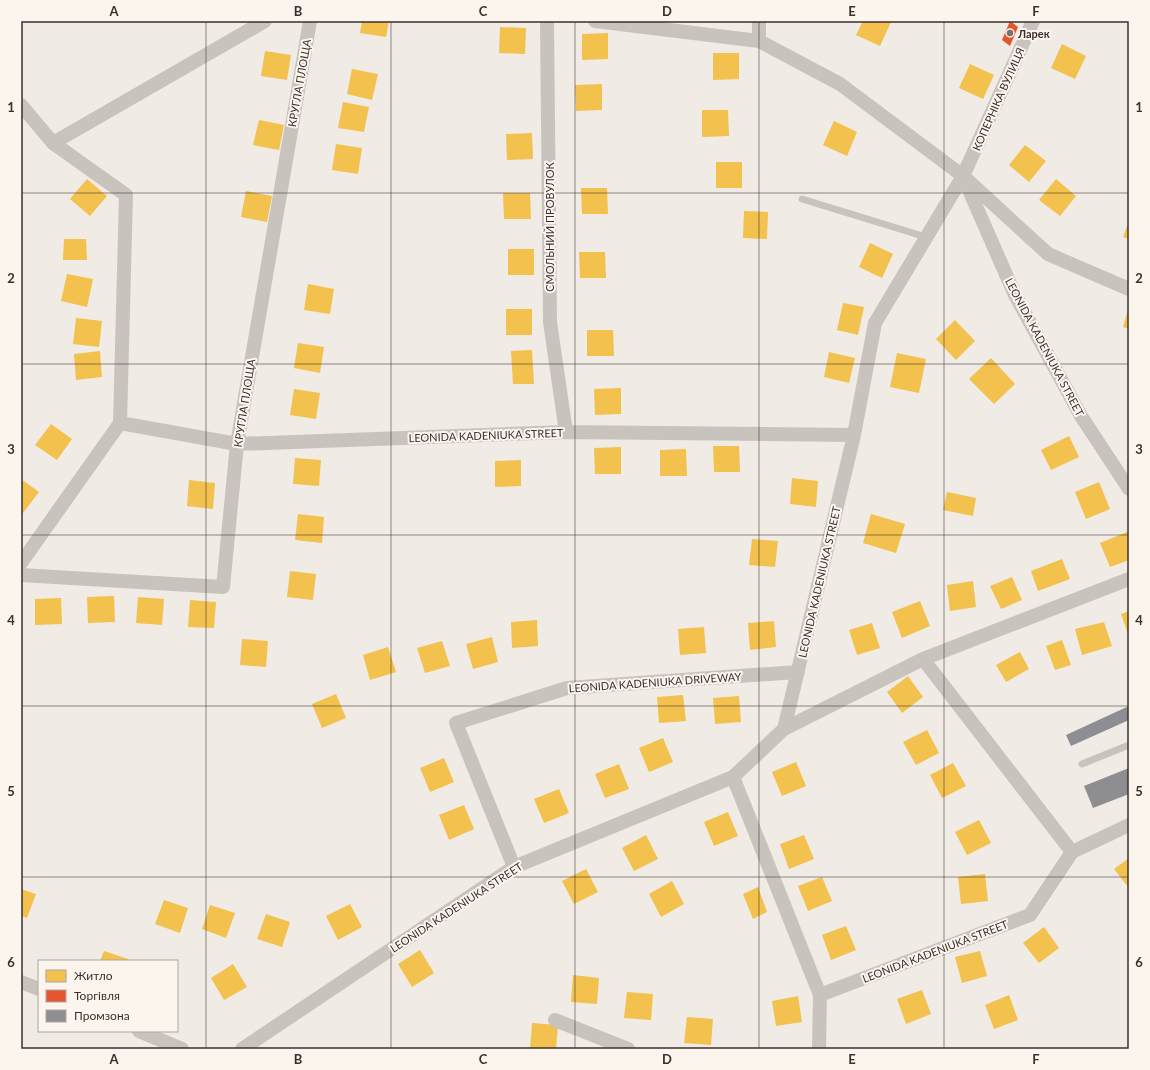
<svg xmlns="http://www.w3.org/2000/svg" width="1150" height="1070" font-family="Lato,sans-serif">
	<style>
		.homes { fill: #f2c14e }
		.shops { fill: #e4572e }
		.industry { fill: #8d8d92 }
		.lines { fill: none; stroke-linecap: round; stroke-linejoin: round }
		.lane { stroke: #c9c3be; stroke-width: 7 }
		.street { stroke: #c9c3be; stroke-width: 14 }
		.grid { fill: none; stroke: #3b302b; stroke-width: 1; stroke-opacity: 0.55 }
		.poi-dot { fill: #7a716c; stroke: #fbf5ee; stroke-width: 1.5 }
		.labels { text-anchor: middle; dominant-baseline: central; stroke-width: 4; stroke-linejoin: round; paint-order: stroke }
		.poi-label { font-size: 11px; font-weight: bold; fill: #3b302b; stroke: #fbf5ee; text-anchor: start }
		.street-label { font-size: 11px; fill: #3b302b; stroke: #fbf5ee }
		.neatline { fill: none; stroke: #3b302b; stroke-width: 1.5 }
		.grid-label { font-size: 13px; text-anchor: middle; font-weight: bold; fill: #3b302b }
	</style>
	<rect width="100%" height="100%" fill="#f0ebe5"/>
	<!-- homes -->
	<path class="homes" d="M 362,21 L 389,21 L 386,37 L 360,33 Z
		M 863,21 L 891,22 L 880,46 L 856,35 Z
		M 500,27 L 526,28 L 525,54 L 499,53 Z
		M 608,33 L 608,59 L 582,60 L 582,34 Z
		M 1062,44 L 1086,56 L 1075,79 L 1051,68 Z
		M 265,51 L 291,55 L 287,80 L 261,76 Z
		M 713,53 L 739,53 L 739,79 L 713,80 Z
		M 970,64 L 994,75 L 983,99 L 959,88 Z
		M 352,69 L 378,74 L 372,100 L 347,94 Z
		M 602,84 L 602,110 L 576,111 L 575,85 Z
		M 343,102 L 369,107 L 364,132 L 338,128 Z
		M 702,110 L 728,110 L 729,136 L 702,137 Z
		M 259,120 L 284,125 L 279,150 L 253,145 Z
		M 834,121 L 857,132 L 847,156 L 823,145 Z
		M 532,133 L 533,159 L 507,160 L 506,134 Z
		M 336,144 L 362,148 L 358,174 L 332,170 Z
		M 1025,145 L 1046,161 L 1029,182 L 1009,165 Z
		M 716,162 L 742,162 L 742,188 L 716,188 Z
		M 87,179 L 107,196 L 90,216 L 70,199 Z
		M 1056,179 L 1076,196 L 1060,216 L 1039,200 Z
		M 581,188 L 607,188 L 608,214 L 582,214 Z
		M 246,191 L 272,196 L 267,222 L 241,217 Z
		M 503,193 L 530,193 L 531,219 L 504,219 Z
		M 744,211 L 768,212 L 767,239 L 743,238 Z
		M 1129,221 L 1129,239 L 1123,237 Z
		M 64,239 L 86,239 L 87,260 L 63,260 Z
		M 870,243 L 893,254 L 882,278 L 859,267 Z
		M 508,249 L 534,249 L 534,275 L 508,275 Z
		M 579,252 L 605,252 L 606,278 L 580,278 Z
		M 67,274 L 93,279 L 87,307 L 61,301 Z
		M 308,284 L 334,289 L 330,314 L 304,310 Z
		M 843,303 L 864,307 L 858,335 L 837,330 Z
		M 1129,306 L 1129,329 L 1123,327 Z
		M 506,309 L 532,309 L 532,335 L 506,335 Z
		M 76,318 L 102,321 L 99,347 L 73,344 Z
		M 955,320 L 975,341 L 956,360 L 936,339 Z
		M 587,330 L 613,330 L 614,356 L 587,356 Z
		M 298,343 L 324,347 L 320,373 L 294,368 Z
		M 532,350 L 534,384 L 513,384 L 511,351 Z
		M 100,351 L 102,377 L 76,380 L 74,354 Z
		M 829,352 L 855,358 L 849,383 L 824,377 Z
		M 897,353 L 926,359 L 919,393 L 890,387 Z
		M 991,358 L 1015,384 L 994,404 L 969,379 Z
		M 621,388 L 621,414 L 595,415 L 594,389 Z
		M 294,389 L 320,393 L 316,419 L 290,415 Z
		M 51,424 L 72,439 L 57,460 L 35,445 Z
		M 1069,436 L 1079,457 L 1051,470 L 1041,450 Z
		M 713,446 L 739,446 L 740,472 L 714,472 Z
		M 621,447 L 621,474 L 595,474 L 594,448 Z
		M 686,449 L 687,476 L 660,476 L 660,450 Z
		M 295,458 L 321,460 L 319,486 L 293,484 Z
		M 521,460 L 521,486 L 495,487 L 495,461 Z
		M 792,478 L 818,481 L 816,507 L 790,504 Z
		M 21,479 L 39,492 L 23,513 L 21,512 Z
		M 189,480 L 215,483 L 213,509 L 187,506 Z
		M 1099,482 L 1110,509 L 1086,519 L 1075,492 Z
		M 947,492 L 976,498 L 973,516 L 943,510 Z
		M 298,514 L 324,517 L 322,543 L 295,540 Z
		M 871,514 L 905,524 L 896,553 L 863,543 Z
		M 1127,532 L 1129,538 L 1129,560 L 1110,567 L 1100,543 Z
		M 752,539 L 778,541 L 775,567 L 749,565 Z
		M 1062,559 L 1070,579 L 1038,591 L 1031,571 Z
		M 290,571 L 316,574 L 313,600 L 287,597 Z
		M 1012,577 L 1022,600 L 1001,609 L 990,586 Z
		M 973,581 L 976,607 L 950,611 L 947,585 Z
		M 114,596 L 115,622 L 88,623 L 87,597 Z
		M 138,597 L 164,599 L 162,625 L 136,623 Z
		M 61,598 L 62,624 L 35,625 L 35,599 Z
		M 190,600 L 216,602 L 214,628 L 188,627 Z
		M 920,601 L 930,626 L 902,638 L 892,612 Z
		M 1129,611 L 1129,637 L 1121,614 Z
		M 537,620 L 538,646 L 512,648 L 511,622 Z
		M 774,621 L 776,647 L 750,650 L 748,623 Z
		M 1104,622 L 1112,646 L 1082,655 L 1075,629 Z
		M 872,623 L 880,648 L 857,655 L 849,630 Z
		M 704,627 L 706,653 L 680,655 L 678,629 Z
		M 492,637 L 498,662 L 473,669 L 466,644 Z
		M 242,639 L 268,641 L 266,667 L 240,665 Z
		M 1062,640 L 1071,665 L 1055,670 L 1046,646 Z
		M 442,641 L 450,666 L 425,673 L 417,648 Z
		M 388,647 L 396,672 L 370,680 L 363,655 Z
		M 1020,652 L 1029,669 L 1006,682 L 996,665 Z
		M 908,676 L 923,697 L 902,713 L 887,692 Z
		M 336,694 L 346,718 L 322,728 L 312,704 Z
		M 683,695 L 686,721 L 659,723 L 657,697 Z
		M 739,696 L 741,722 L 715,724 L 713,698 Z
		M 927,730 L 939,753 L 916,765 L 903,742 Z
		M 663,738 L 673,762 L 649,772 L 639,748 Z
		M 444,758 L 454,782 L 430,792 L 420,768 Z
		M 796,762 L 806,786 L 782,796 L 772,772 Z
		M 953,763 L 966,786 L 942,798 L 930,775 Z
		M 619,764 L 629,789 L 605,798 L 595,774 Z
		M 559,789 L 569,813 L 544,823 L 534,799 Z
		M 464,805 L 474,829 L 449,840 L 439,815 Z
		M 728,812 L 738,836 L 714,846 L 704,822 Z
		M 979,820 L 991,843 L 967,855 L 955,832 Z
		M 646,835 L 658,859 L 634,871 L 622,848 Z
		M 804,835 L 814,859 L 789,869 L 780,844 Z
		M 1129,858 L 1129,888 L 1114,869 Z
		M 586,869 L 598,892 L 574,904 L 562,881 Z
		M 985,874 L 988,901 L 961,904 L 958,877 Z
		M 822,877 L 832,901 L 808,911 L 798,886 Z
		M 672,881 L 684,904 L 661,917 L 649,894 Z
		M 758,887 L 767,912 L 753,919 L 743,894 Z
		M 21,889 L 36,894 L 27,918 L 21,916 Z
		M 164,900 L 188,908 L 180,933 L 155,924 Z
		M 350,904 L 362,927 L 338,940 L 326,916 Z
		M 210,905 L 235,913 L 226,938 L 202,929 Z
		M 266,914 L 290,922 L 282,947 L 257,939 Z
		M 846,926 L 856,950 L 831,960 L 822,935 Z
		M 1044,927 L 1059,948 L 1039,963 L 1023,943 Z
		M 420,950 L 434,973 L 412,987 L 398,964 Z
		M 104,951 L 128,959 L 128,961 L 100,961 Z
		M 980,951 L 987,976 L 962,983 L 955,957 Z
		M 233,964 L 247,987 L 224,1000 L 211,978 Z
		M 573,975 L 599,978 L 597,1004 L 571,1002 Z
		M 922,990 L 931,1014 L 906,1024 L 897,999 Z
		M 627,992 L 653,994 L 651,1020 L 624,1018 Z
		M 1009,995 L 1018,1020 L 994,1029 L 985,1005 Z
		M 798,996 L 802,1022 L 776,1026 L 772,1001 Z
		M 687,1017 L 713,1019 L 711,1045 L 684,1043 Z
		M 532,1023 L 558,1025 L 556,1049 L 530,1049 Z"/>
	<!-- shops -->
	<path class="shops" d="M 1010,21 L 1018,27 L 1010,46 L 1002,40 Z"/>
	<!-- industry -->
	<path class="industry" d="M 1129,706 L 1129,720 L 1071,746 L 1066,735 Z
		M 1129,768 L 1129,794 L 1093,808 L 1084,786 Z"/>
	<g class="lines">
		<!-- lane -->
		<path class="lane" d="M 802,199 L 926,237
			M 1082,764 L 1129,745"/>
		<!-- street -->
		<path class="street" d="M 547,21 L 550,322 L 566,432
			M 595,21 L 759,41 L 840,84 L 963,176 L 1048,254 L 1129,289
			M 759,21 L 759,41
			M 21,105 L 53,143 L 126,195 L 120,423 L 21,563
			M 53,143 L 265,21
			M 965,181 L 1015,295 L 1081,416 L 1129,489
			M 120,423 L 237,444 L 566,432 L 854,435
			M 21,575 L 223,587 L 237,444 L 310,21
			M 923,659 L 1072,852
			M 784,729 L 923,659 L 1129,579
			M 733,777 L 820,995
			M 514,867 L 456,723 L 567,688 L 798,672
			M 21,982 L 39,989
			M 555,1020 L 628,1049
			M 139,1031 L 182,1049
			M 242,1049 L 514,867 L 733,777 L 784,729 L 854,435 L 875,323 L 963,176 L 1033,21
			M 819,1049 L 820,995 L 1030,915 L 1072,852 L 1129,825"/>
	</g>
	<!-- grid -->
	<path class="grid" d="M 206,21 L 206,1049M 391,21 L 391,1049M 575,21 L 575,1049M 759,21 L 759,1049M 944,21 L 944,1049M 21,193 L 1129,193M 21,364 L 1129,364M 21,535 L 1129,535M 21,706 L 1129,706M 21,877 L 1129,877"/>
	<!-- markers -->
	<circle class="poi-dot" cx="1010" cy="33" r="4"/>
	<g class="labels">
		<!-- poi labels -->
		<g class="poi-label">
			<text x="1018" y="33">Ларек</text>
		</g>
		<!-- street labels -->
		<g class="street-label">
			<text transform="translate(299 83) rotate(-80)">КРУГЛА ПЛОЩА</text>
			<text transform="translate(998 99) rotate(-66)">КОПЕРНІКА ВУЛИЦЯ</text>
			<text transform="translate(549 227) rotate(-90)">СМОЛЬНИЙ ПРОВУЛОК</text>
			<text transform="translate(1045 347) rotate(62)">LEONIDA KADENIUKA STREET</text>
			<text transform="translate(244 403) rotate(-81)">КРУГЛА ПЛОЩА</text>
			<text transform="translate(486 435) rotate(-2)">LEONIDA KADENIUKA STREET</text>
			<text transform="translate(819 582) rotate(-77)">LEONIDA KADENIUKA STREET</text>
			<text transform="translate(655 682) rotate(-4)">LEONIDA KADENIUKA DRIVEWAY</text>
			<text transform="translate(456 907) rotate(-33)">LEONIDA KADENIUKA STREET</text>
			<text transform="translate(935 951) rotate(-21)">LEONIDA KADENIUKA STREET</text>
		</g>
	</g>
	<!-- border -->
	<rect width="1150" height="1070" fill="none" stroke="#fbf5ee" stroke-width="44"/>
	<!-- legend -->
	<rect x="38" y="960" width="140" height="72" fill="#fbf5ee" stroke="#aea6a0"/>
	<rect x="46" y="970" width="20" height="12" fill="#f2c14e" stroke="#aea6a0"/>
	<text x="74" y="980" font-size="12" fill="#3b302b">Житло</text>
	<rect x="46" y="990" width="20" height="12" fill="#e4572e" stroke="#aea6a0"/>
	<text x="74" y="1000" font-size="12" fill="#3b302b">Торгівля</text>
	<rect x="46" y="1010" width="20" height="12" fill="#8d8d92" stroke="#aea6a0"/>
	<text x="74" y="1020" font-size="12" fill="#3b302b">Промзона</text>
	<rect x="22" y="22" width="1106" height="1026" class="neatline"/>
	<g class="grid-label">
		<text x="114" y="16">A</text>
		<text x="298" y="16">B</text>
		<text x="483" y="16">C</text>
		<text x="667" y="16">D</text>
		<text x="852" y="16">E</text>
		<text x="1036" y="16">F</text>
		<text x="11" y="112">1</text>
		<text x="1139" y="112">1</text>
		<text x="11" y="283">2</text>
		<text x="1139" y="283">2</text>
		<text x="11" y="454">3</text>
		<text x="1139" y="454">3</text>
		<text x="11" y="625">4</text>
		<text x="1139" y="625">4</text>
		<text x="11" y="796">5</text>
		<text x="1139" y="796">5</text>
		<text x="11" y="967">6</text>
		<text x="1139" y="967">6</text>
		<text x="114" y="1064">A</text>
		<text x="298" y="1064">B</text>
		<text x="483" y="1064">C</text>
		<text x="667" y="1064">D</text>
		<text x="852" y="1064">E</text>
		<text x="1036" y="1064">F</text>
	</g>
</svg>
